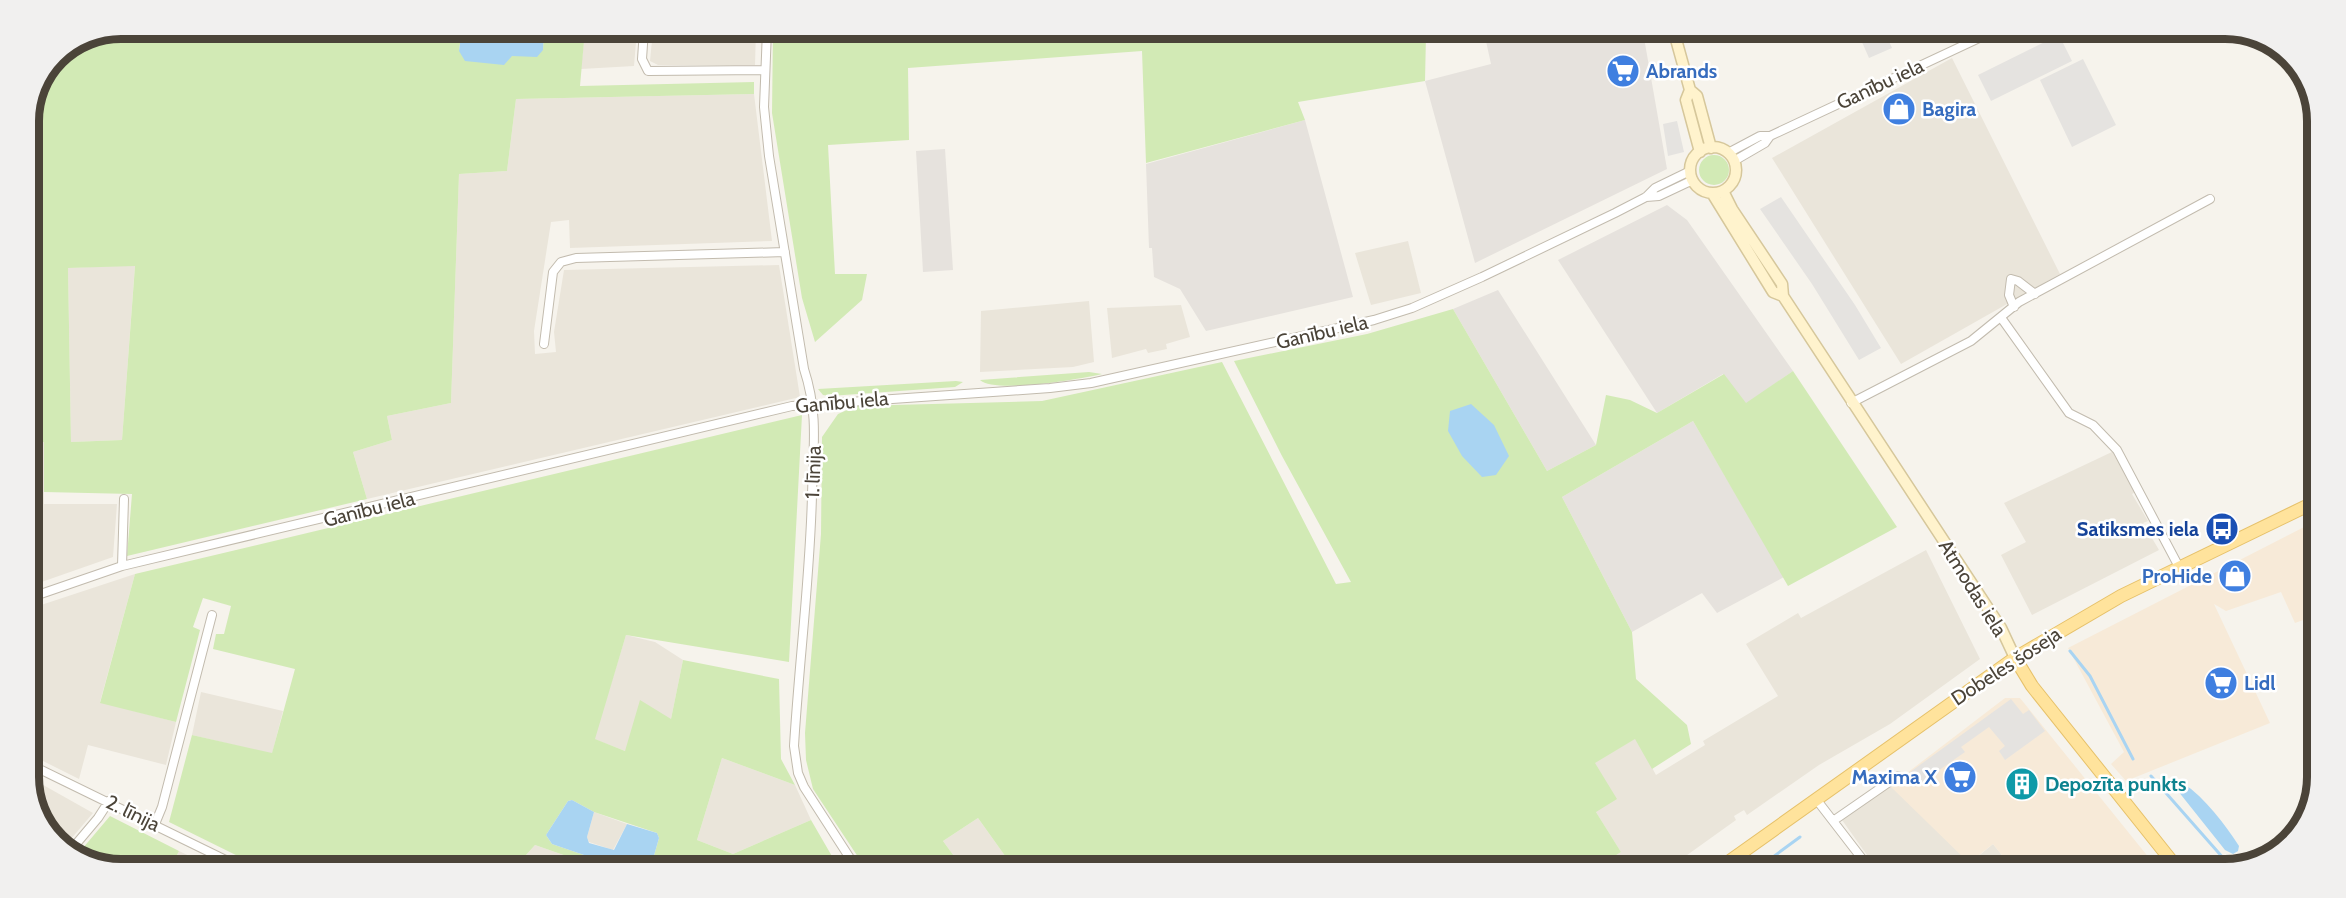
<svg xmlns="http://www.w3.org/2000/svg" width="2346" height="898" font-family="Cabin,sans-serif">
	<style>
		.residential { fill: #eae5da }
		.commercial { fill: #f7ead8 }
		.industrial { fill: #e6e2dd }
		.green { fill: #d2eab5; fill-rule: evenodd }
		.parking { fill: #e5e3e0 }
		.water { fill: #a9d4f2 }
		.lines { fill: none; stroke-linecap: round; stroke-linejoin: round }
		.stream { stroke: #a9d4f2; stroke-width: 3 }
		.minor-casing { stroke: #c2bbae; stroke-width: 10 }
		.secondary-casing { stroke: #d6c79b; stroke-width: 13 }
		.primary-casing { stroke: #e6c16a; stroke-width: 14 }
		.minor { stroke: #fff; stroke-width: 8 }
		.secondary { stroke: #fff3cd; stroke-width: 10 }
		.primary { stroke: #ffe39c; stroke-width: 12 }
		.labels { text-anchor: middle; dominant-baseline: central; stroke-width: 5; stroke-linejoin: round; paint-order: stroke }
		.shop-label { font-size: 20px; font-weight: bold; fill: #366cbe; stroke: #fff; text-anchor: start }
		.street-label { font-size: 20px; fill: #4b4439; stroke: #fff }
		.transit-label { font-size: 20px; font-weight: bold; fill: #164399; stroke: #fff; text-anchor: end }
		.culture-label { font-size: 20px; font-weight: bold; fill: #0d838f; stroke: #fff; text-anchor: start }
		.rim { fill: none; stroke: #4b4439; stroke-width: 8 }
	</style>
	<rect width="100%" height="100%" fill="#f6f3ec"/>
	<!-- residential -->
	<path class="residential" d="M 585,30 L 637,30 L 634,66 L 581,69 Z
		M 653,30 L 756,30 L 755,65 L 658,65 L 650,61 Z
		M 1952,58 L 2060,274 L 1901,364 L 1772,158 Z
		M 754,94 L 772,241 L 570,248 L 569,220 L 551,222 L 534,331 L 535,354 L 556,352 L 554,332 L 564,270 L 779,265 L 800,397 L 367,499 L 353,452 L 392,440 L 387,416 L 451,403 L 459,174 L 507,171 L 516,99 Z
		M 1408,241 L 1421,293 L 1371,305 L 1355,253 Z
		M 135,265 L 122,440 L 71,442 L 68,268 Z
		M 1089,301 L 1094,362 L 1073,367 L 980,372 L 981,311 Z
		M 1181,305 L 1190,337 L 1166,344 L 1167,349 L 1148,353 L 1146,349 L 1112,358 L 1107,308 Z
		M 29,442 L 44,442 L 44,504 L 117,504 L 113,557 L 33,585 L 29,532 Z
		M 2114,451 L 2136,492 L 2132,494 L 2148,521 L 2143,523 L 2159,550 L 2032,615 L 2001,555 L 2026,542 L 2004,503 Z
		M 1926,550 L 1980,659 L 1890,724 L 1819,765 L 1747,815 L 1744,810 L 1734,816 L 1736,820 L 1669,868 L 1596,868 L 1621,852 L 1596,812 L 1594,763 L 1636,738 L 1656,775 L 1705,745 L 1703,741 L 1778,696 L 1746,644 L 1798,613 L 1801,618 Z
		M 135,574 L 100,702 L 176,722 L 166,765 L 88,745 L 79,779 L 29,754 L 29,609 Z
		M 626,635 L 655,642 L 683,660 L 671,719 L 625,751 L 594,739 Z
		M 201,692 L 283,711 L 272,754 L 192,735 Z
		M 722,758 L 795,785 L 811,820 L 733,854 L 697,840 Z
		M 29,777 L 93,813 L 65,846 L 47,833 Z
		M 1890,785 L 1970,863 L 1993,844 L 2013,869 L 1877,869 L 1842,820 Z
		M 594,812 L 627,824 L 613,850 L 589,842 L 587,837 Z
		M 978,818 L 1008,860 L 998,867 L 962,867 L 943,841 Z
		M 535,845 L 595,866 L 517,865 Z
		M 179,851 L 208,865 L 172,865 Z"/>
	<!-- commercial -->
	<path class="commercial" d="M 2314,522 L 2314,616 L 2295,623 L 2281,592 L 2226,611 L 2214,604 L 2270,723 L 2126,781 L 2111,764 L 2124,752 L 2068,648 Z
		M 2005,698 L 2020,698 L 2158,869 L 2013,869 L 1993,844 L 1969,863 L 1890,786 Z"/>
	<!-- industrial -->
	<path class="industrial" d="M 1484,32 L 1643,32 L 1667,169 L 1475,263 L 1425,81 L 1491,64 Z
		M 1305,120 L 1353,297 L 1206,331 L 1180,289 L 1154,277 L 1152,248 L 1149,248 L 1146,164 Z
		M 945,149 L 953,270 L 923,272 L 916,151 Z
		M 1667,205 L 1687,220 L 1793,371 L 1746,404 L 1723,374 L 1657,413 L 1558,260 Z
		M 1498,290 L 1596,445 L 1547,471 L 1453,309 Z
		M 1693,421 L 1784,577 L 1717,613 L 1702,593 L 1632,632 L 1562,497 Z"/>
	<!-- green -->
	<path class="green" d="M 121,29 L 462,29 L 459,51 L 512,56 L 543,50 L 544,29 L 585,30 L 580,86 L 754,82 L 754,94 L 516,99 L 507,171 L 459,174 L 451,403 L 387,416 L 392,440 L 353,452 L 367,499 L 127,556 L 132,494 L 44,492 L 44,442 L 29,442 L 29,115 L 56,55 ZM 135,266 L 122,440 L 71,442 L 68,268 Z
		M 773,30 L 1431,32 L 1426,35 L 1425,81 L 1298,102 L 1305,120 L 1146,163 L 1142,51 L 908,68 L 909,140 L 828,145 L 835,274 L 867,274 L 862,300 L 815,342 L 802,298 L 772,113 Z
		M1699 170a15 15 0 1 1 30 0a15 15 0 1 1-30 0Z
		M 1453,309 L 1547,471 L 1596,445 L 1606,395 L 1630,400 L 1657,413 L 1724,374 L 1746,403 L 1793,371 L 1897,527 L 1788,586 L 1693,421 L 1562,497 L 1632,632 L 1636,679 L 1687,725 L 1691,744 L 1652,769 L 1635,739 L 1595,763 L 1617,799 L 1596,812 L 1621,852 L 1596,868 L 998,867 L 1008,860 L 978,818 L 943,841 L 962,867 L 864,866 L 813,789 L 806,760 L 805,733 L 821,534 L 822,437 L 838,414 L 856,406 L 1042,401 L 1222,362 L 1336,584 L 1351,582 L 1282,456 L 1234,361 L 1367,334 Z
		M 1089,372 L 1102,374 C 1081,379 995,394 980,380 Z
		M 956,381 L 963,382 L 955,387 L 830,396 L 823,395 L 818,389 Z
		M 802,415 L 789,662 L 626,635 L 595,739 L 625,751 L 640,700 L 671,719 L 683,660 L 779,679 L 781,759 L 795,785 L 722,758 L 697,840 L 733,854 L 811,820 L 833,858 L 815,866 L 651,866 L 659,838 L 657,833 L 594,812 L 572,800 L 568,801 L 546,835 L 552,844 L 616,866 L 595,866 L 535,845 L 517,865 L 256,865 L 169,822 L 192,735 L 272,753 L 295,669 L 213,649 L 216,634 L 224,634 L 231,606 L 203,598 L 193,627 L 200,630 L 176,722 L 100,703 L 135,574 Z
		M 110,816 L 179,851 L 172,865 L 91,864 L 77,855 Z"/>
	<!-- parking -->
	<path class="parking" d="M 1858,33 L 1885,33 L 1892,48 L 1869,58 Z
		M 2059,35 L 2072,61 L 1991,101 L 1978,75 Z
		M 2083,59 L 2116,125 L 2072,147 L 2040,80 Z
		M 1677,121 L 1684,152 L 1668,156 L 1663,124 Z
		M 1781,197 L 1855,305 L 1881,348 L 1859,360 L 1812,284 L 1760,209 Z
		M 2011,699 L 2023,714 L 2029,710 L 2045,731 L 2005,760 L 1999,751 L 2005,746 L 1989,727 L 1961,747 L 1965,752 L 1915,787 L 1906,775 Z"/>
	<!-- water -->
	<path class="water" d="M 462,29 L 544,29 L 543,50 L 537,57 L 512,56 L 504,65 L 465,61 L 459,51 Z
		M 1471,404 L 1494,425 L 1509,456 L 1496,475 L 1482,477 L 1462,456 L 1448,431 L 1450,411 Z
		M 2183,783 C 2206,799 2224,823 2239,846 L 2238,851 L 2233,854 L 2225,850 L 2178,791 L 2178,785 Z
		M 572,800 L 594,812 L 587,837 L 589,843 L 614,850 L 627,824 L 657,833 L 659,838 L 651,866 L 616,866 L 552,844 L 546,835 L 568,801 Z"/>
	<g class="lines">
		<!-- stream -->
		<path class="stream" d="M 2070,651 L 2090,676 L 2133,759
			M 2151,776 L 2232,868
			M 1758,868 L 1800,837"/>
		<defs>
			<path id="minor" d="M 644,30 L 642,59 L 648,71 L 764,70
				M 767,30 L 764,107 L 769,156 L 804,369 C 819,415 813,448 812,495 C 810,579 799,662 794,746 L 798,773 L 804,787 L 855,866
				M 1728,153 L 1760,136 L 1770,136
				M 1734,161 L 1765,143 L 1770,136 L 1990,33
				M 1646,197 L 1659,196 L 1693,180
				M 2014,307 L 2009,295 L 2011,279 L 2018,281 L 2035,294
				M 2002,319 L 2069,413 L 2093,425 L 2117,450 L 2179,567
				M 544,344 L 553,272 L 561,262 L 576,258 L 785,252
				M 1851,403 L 1971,341 L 2019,302 L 2210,199
				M 122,566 L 124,499
				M 29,598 L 122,566 L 792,406 L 1050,388 L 1091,383 L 1374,320 L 1412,308 L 1482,277 L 1615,213 L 1646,197 L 1655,188 L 1690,171
				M 29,764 L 236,865
				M 1816,799 L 1870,869
				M 1833,821 L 1898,776
				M 155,824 L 162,807 L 212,615
				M 71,850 L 98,818 L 109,801"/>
			<path id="secondary" d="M 1674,32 L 1690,90 L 1697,96 L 1711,148
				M 1690,90 L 1686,100 L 1700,152
				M1690 170a23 23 0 1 1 46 0a23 23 0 1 1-46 0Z
				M 1723,191 L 1732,209 L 1782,284 L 1783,296 L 2001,628 L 2015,658
				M 1712,193 L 1773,292 L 1783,296"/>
			<path id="primary" d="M 2015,658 L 2032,686 L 2178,869
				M 1720,868 L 2015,658 L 2121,596 L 2315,502"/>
		</defs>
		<!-- minor casing -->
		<use href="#minor" class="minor-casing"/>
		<!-- secondary casing -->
		<use href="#secondary" class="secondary-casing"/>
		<!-- primary casing -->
		<use href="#primary" class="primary-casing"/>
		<!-- minor -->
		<use href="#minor" class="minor"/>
		<!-- secondary -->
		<use href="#secondary" class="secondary"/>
		<!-- primary -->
		<use href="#primary" class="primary"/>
	</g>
	<!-- icons -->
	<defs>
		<symbol id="supermarket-disc" viewBox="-11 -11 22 22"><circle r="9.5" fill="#3f7fe0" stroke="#fff"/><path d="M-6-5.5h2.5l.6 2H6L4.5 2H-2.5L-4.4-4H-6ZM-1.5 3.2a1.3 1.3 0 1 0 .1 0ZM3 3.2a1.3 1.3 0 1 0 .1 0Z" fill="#fff"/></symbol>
		<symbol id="shop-disc" viewBox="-11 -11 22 22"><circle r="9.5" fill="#3f7fe0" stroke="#fff"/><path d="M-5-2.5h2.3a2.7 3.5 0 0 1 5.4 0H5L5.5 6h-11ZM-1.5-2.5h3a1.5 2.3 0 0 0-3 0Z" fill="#fff"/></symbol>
		<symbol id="bus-disc" viewBox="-11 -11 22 22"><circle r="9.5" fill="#1a4fb4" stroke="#fff"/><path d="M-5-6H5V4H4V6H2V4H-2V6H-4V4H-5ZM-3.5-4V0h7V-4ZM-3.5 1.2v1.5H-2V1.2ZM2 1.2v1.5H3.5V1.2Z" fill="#fff"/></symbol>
		<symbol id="building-disc" viewBox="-11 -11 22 22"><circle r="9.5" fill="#0f9aa8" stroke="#fff"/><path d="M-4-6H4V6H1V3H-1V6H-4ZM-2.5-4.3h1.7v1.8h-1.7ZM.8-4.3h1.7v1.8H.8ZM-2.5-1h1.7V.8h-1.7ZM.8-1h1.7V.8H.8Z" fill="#fff"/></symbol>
	</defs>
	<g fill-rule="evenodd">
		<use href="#supermarket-disc" x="1604" y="52" width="38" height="38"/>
		<use href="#shop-disc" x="1880" y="90" width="38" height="38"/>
		<use href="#bus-disc" x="2203" y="510" width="38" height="38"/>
		<use href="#shop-disc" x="2216" y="557" width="38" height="38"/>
		<use href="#supermarket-disc" x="2202" y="664" width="38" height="38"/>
		<use href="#supermarket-disc" x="1941" y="758" width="38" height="38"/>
		<use href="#building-disc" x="2003" y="765" width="38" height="38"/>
	</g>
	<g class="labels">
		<!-- shop labels -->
		<g class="shop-label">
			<text x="1646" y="71">Abrands</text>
			<text x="1922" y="109">Bagira</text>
			<text x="2212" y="576" text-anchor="end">ProHide</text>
			<text x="2244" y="683">Lidl</text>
			<text x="1937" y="777" text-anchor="end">Maxima X</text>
		</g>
		<!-- street labels -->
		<g class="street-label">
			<text transform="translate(1880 84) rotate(-25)">Ganību iela</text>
			<text transform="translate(1322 332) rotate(-13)">Ganību iela</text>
			<text transform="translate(842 402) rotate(-5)">Ganību iela</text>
			<text transform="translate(813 472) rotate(-88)">1. līnija</text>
			<text transform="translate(369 509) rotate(-14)">Ganību iela</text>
			<text transform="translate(1973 588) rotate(58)">Atmodas iela</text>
			<text transform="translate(2006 666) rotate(-33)">Dobeles šoseja</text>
			<text transform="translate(133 813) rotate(26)">2. līnija</text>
		</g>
		<!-- transit labels -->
		<g class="transit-label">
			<text x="2199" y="529">Satiksmes iela</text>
		</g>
		<!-- culture labels -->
		<g class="culture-label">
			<text x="2045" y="784">Depozīta punkts</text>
		</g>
	</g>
	<!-- crop -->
	<path d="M0 0H2346V898H0ZM121 39H2225A82 82 0 0 1 2307 121V777A82 82 0 0 1 2225 859H121A82 82 0 0 1 39 777V121A82 82 0 0 1 121 39Z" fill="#f1f0ef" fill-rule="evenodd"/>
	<path class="rim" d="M121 39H2225A82 82 0 0 1 2307 121V777A82 82 0 0 1 2225 859H121A82 82 0 0 1 39 777V121A82 82 0 0 1 121 39Z"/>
</svg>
